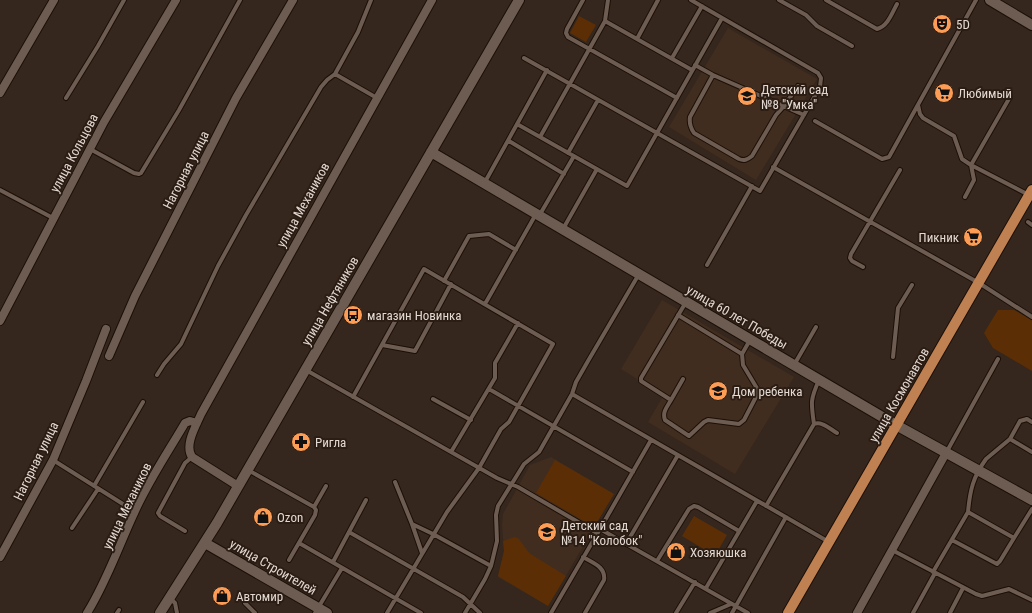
<svg xmlns="http://www.w3.org/2000/svg" width="1032" height="613" font-family="'Roboto Condensed',sans-serif">
	<style>
		.built { fill: #412d1f }
		.green { fill: #5c2e05 }
		.lines { fill: none; stroke-linecap: round; stroke-linejoin: round }
		.lane-casing { stroke: #1c0f07; stroke-width: 6 }
		.street-casing { stroke: #1c0f07; stroke-width: 10 }
		.secondary-casing { stroke: #1c0f07; stroke-width: 12 }
		.primary-casing { stroke: #1c0f07; stroke-width: 12 }
		.lane { stroke: #6d5c51; stroke-width: 4 }
		.street { stroke: #6d5c51; stroke-width: 8 }
		.secondary { stroke: #6d5c51; stroke-width: 10 }
		.primary { stroke: #bf8052; stroke-width: 10 }
		.labels { text-anchor: middle; dominant-baseline: central; stroke-width: 4; stroke-linejoin: round; paint-order: stroke }
		.poi-label { font-size: 13px; fill: #e3d9d3; stroke: #2b1d13; text-anchor: start }
		.street-label { font-size: 13px; fill: #e3d9d3; stroke: #2b1d13 }
	</style>
	<rect width="100%" height="100%" fill="#35271d"/>
	<!-- built -->
	<path class="built" d="M 728,28 L 817,79 L 756,180 L 669,127 Z
		M 662,300 L 794,377 L 735,474 L 648,422 L 662,398 L 639,384 L 637,379 L 621,369 Z
		M 551,457 L 614,494 L 548,606 L 498,577 L 504,551 L 502,525 L 503,514 L 530,465 Z"/>
	<!-- green -->
	<path class="green" d="M 579,16 L 596,25 L 586,42 L 570,33 Z
		M 998,310 L 1014,310 L 1032,320 L 1032,371 L 993,348 L 984,333 Z
		M 555,460 L 614,494 L 594,527 L 536,493 Z
		M 694,516 L 727,535 L 715,556 L 682,536 Z
		M 515,537 L 519,539 L 529,553 L 566,576 L 548,606 L 498,576 L 504,551 L 503,541 Z"/>
	<g class="lines">
		<defs>
			<path id="lane" d="M 371,0 L 358,32 L 335,74 L 377,98
				M 583,0 L 567,29 L 566,33 L 568,37 L 677,98
				M 779,0 L 806,15 L 817,26 L 852,46
				M 826,0 L 877,29 C 888,26 892,13 897,4
				M 605,21 L 692,70
				M 637,39 L 658,0
				M 524,58 L 760,191 L 820,87 L 821,78 L 818,73 L 691,0
				M 672,58 L 702,6
				M 695,65 L 713,75 L 804,115
				M 713,75 L 690,117 C 689,123 690,127 694,133 L 739,159 C 744,161 747,160 752,156 L 776,115 L 784,106 L 798,86
				M 66,98 L 98,46 L 124,0
				M 918,105 L 920,114 L 923,118 L 954,136 L 962,159 L 971,165 L 1010,97
				M 815,121 L 882,159 L 889,157 L 976,0
				M 517,124 L 627,186 L 722,18
				M 540,137 L 605,21 L 608,0
				M 509,141 L 564,174
				M 90,149 L 134,173 L 139,174 L 141,173 L 179,110 L 240,0
				M 568,153 L 598,100
				M 773,167 L 979,283 L 1032,317
				M 485,182 L 547,70
				M 0,190 L 53,218
				M 965,197 L 974,180 L 971,165 L 1029,195
				M 539,216 L 574,156
				M 1028,222 L 1032,225
				M 563,229 L 597,169
				M 707,265 L 752,186
				M 863,267 L 852,261 L 850,258 L 851,254 L 900,170
				M 444,281 L 469,236 L 489,234 L 516,250
				M 485,304 L 536,214
				M 382,345 L 415,351 L 451,284
				M 742,354 L 750,340
				M 893,357 L 898,308 L 912,285
				M 794,365 L 816,327
				M 306,370 L 497,478 L 518,487 L 597,533
				M 157,375 L 164,364 L 181,344 L 218,266 L 246,215 L 321,87 L 327,80 L 335,74
				M 683,379 L 671,400 L 641,381 L 641,378 L 686,302
				M 489,389 L 633,472
				M 572,394 L 829,542
				M 353,397 L 424,269 L 553,344 L 509,422 L 501,429 L 479,468 L 447,512 L 387,613
				M 433,399 L 471,420
				M 671,400 C 667,407 662,412 665,420 L 689,436 L 704,422 L 708,420 L 739,424 L 744,420 L 758,393 L 758,390 L 743,365 L 742,354 L 678,315
				M 814,424 C 811,403 810,400 819,380
				M 1010,439 L 1032,452
				M 451,452 L 495,378 L 495,363 L 518,323
				M 946,453 L 998,359
				M 53,460 L 134,511
				M 248,470 L 314,507 L 316,510 L 315,515 L 289,560
				M 395,482 L 412,524 L 433,534 L 491,566
				M 94,486 L 143,402
				M 766,506 L 814,424 C 822,421 830,429 837,433
				M 314,507 L 326,486
				M 968,512 C 970,490 973,477 986,459 L 1010,439 L 1020,421 L 1027,419 L 1032,422
				M 412,524 L 422,553
				M 72,528 L 98,489
				M 600,529 L 651,440
				M 185,531 L 160,516 L 158,513 L 185,463 L 192,457
				M 349,532 L 463,597 L 480,613
				M 1014,538 L 1032,509
				M 299,543 L 421,613
				M 626,544 L 678,455
				M 892,550 L 976,594 L 982,596 L 1009,589 L 1032,600
				M 583,557 C 593,563 606,567 604,580 L 585,613
				M 657,561 L 689,509 L 694,506 L 698,507 L 739,531
				M 333,562 L 366,500
				M 933,572 L 968,512 L 1014,538 L 1000,561 L 997,564 L 952,540
				M 706,588 L 757,501
				M 170,598 L 175,603 L 177,613
				M 245,603 L 255,613
				M 117,613 L 119,610
				M 315,613 L 342,568
				M 465,613 L 485,579 L 491,566 L 497,541 L 496,515 L 498,506 L 524,464 L 539,452 L 572,394 L 576,382 L 588,361 L 639,274
				M 551,613 L 600,529 L 748,613
				M 676,613 L 695,582
				M 710,613 L 731,604
				M 732,613 L 786,517
				M 913,613 L 935,573
				M 950,613 L 963,588"/>
			<path id="street" d="M 0,93 L 54,0
				M 0,321 L 104,122 L 176,0
				M 109,356 L 135,296 L 236,98 L 293,0
				M 238,486 L 192,457 C 184,445 196,426 201,414 L 432,0
				M 0,557 L 53,460 L 86,381 L 106,329
				M 87,613 C 107,581 119,545 135,511 C 149,480 168,452 185,423 L 190,421 L 197,423
				M 857,613 L 946,453"/>
			<path id="secondary" d="M 990,0 L 1032,25
				M 431,152 L 896,425 L 1032,500
				M 205,543 L 327,613
				M 160,613 L 217,523 L 519,0"/>
			<path id="primary" d="M 788,613 L 1032,190"/>
		</defs>
		<!-- lane casing -->
		<use href="#lane" class="lane-casing"/>
		<!-- street casing -->
		<use href="#street" class="street-casing"/>
		<!-- secondary casing -->
		<use href="#secondary" class="secondary-casing"/>
		<!-- primary casing -->
		<use href="#primary" class="primary-casing"/>
		<!-- lane -->
		<use href="#lane" class="lane"/>
		<!-- street -->
		<use href="#street" class="street"/>
		<!-- secondary -->
		<use href="#secondary" class="secondary"/>
		<!-- primary -->
		<use href="#primary" class="primary"/>
	</g>
	<!-- icons -->
	<defs>
		<symbol id="theatre-disc" viewBox="-11 -11 22 22"><circle r="9.5" fill="#fd9d55" stroke="#2b1d13"/><path d="M-5-5.5Q0-4 5-5.5V0Q5 5 0 6Q-5 5-5 0ZM-3.3-2.5H-1v1.5H-3.3ZM1-2.5H3.3v1.5H1ZM-2.8 1Q0 5.5 2.8 1Z" fill="#111"/></symbol>
		<symbol id="supermarket-disc" viewBox="-11 -11 22 22"><circle r="9.5" fill="#fd9d55" stroke="#2b1d13"/><path d="M-6-5.5h2.5l.6 2H6L4.5 2H-2.5L-4.4-4H-6ZM-1.5 3.2a1.3 1.3 0 1 0 .1 0ZM3 3.2a1.3 1.3 0 1 0 .1 0Z" fill="#111"/></symbol>
		<symbol id="school-disc" viewBox="-11 -11 22 22"><circle r="9.5" fill="#fd9d55" stroke="#2b1d13"/><path d="M0-5L7-2L0 1L-7-2ZM-4 1L0 2.5L4 1V4Q0 6-4 4Z" fill="#111"/></symbol>
		<symbol id="bus-disc" viewBox="-11 -11 22 22"><circle r="9.5" fill="#fd9d55" stroke="#2b1d13"/><path d="M-5-6H5V4H4V6H2V4H-2V6H-4V4H-5ZM-3.5-4V0h7V-4ZM-3.5 1.2v1.5H-2V1.2ZM2 1.2v1.5H3.5V1.2Z" fill="#111"/></symbol>
		<symbol id="pharmacy-disc" viewBox="-11 -11 22 22"><circle r="9.5" fill="#fd9d55" stroke="#2b1d13"/><path d="M-2-6h4v4h4v4h-4v4h-4v-4h-4v-4h4Z" fill="#111"/></symbol>
		<symbol id="shop-disc" viewBox="-11 -11 22 22"><circle r="9.5" fill="#fd9d55" stroke="#2b1d13"/><path d="M-5-2.5h2.3a2.7 3.5 0 0 1 5.4 0H5L5.5 6h-11ZM-1.5-2.5h3a1.5 2.3 0 0 0-3 0Z" fill="#111"/></symbol>
	</defs>
	<g fill-rule="evenodd">
		<use href="#theatre-disc" x="931" y="13" width="22" height="22"/>
		<use href="#supermarket-disc" x="933" y="82" width="22" height="22"/>
		<use href="#school-disc" x="736" y="85" width="22" height="22"/>
		<use href="#supermarket-disc" x="962" y="226" width="22" height="22"/>
		<use href="#bus-disc" x="342" y="304" width="22" height="22"/>
		<use href="#school-disc" x="707" y="380" width="22" height="22"/>
		<use href="#pharmacy-disc" x="290" y="431" width="22" height="22"/>
		<use href="#shop-disc" x="252" y="506" width="22" height="22"/>
		<use href="#school-disc" x="536" y="521" width="22" height="22"/>
		<use href="#shop-disc" x="665" y="541" width="22" height="22"/>
		<use href="#shop-disc" x="211" y="585" width="22" height="22"/>
	</g>
	<g class="labels">
		<!-- poi labels -->
		<g class="poi-label">
			<text x="956" y="24">5D</text>
			<text x="761" y="89">Детский сад<tspan x="761" dy="15">№8 "Умка"</tspan></text>
			<text x="958" y="93">Любимый</text>
			<text x="959" y="237" text-anchor="end">Пикник</text>
			<text x="367" y="315">магазин Новинка</text>
			<text x="732" y="391">Дом ребенка</text>
			<text x="315" y="442">Ригла</text>
			<text x="277" y="517">Ozon</text>
			<text x="561" y="525">Детский сад<tspan x="561" dy="15">№14 "Колобок"</tspan></text>
			<text x="690" y="552">Хозяюшка</text>
			<text x="236" y="596">Автомир</text>
		</g>
		<!-- street labels -->
		<g class="street-label">
			<text transform="translate(74 153) rotate(-62)">улица Кольцова</text>
			<text transform="translate(186 170) rotate(-63)">Нагорная улица</text>
			<text transform="translate(303 205) rotate(-61)">улица Механиков</text>
			<text transform="translate(330 301) rotate(-60)">улица Нефтяников</text>
			<text transform="translate(737 317) rotate(30)">улица 60 лет Победы</text>
			<text transform="translate(899 395) rotate(-60)">улица Космонавтов</text>
			<text transform="translate(36 461) rotate(-64)">Нагорная улица</text>
			<text transform="translate(127 506) rotate(-64)">улица Механиков</text>
			<text transform="translate(273 567) rotate(30)">улица Строителей</text>
		</g>
	</g>
</svg>
